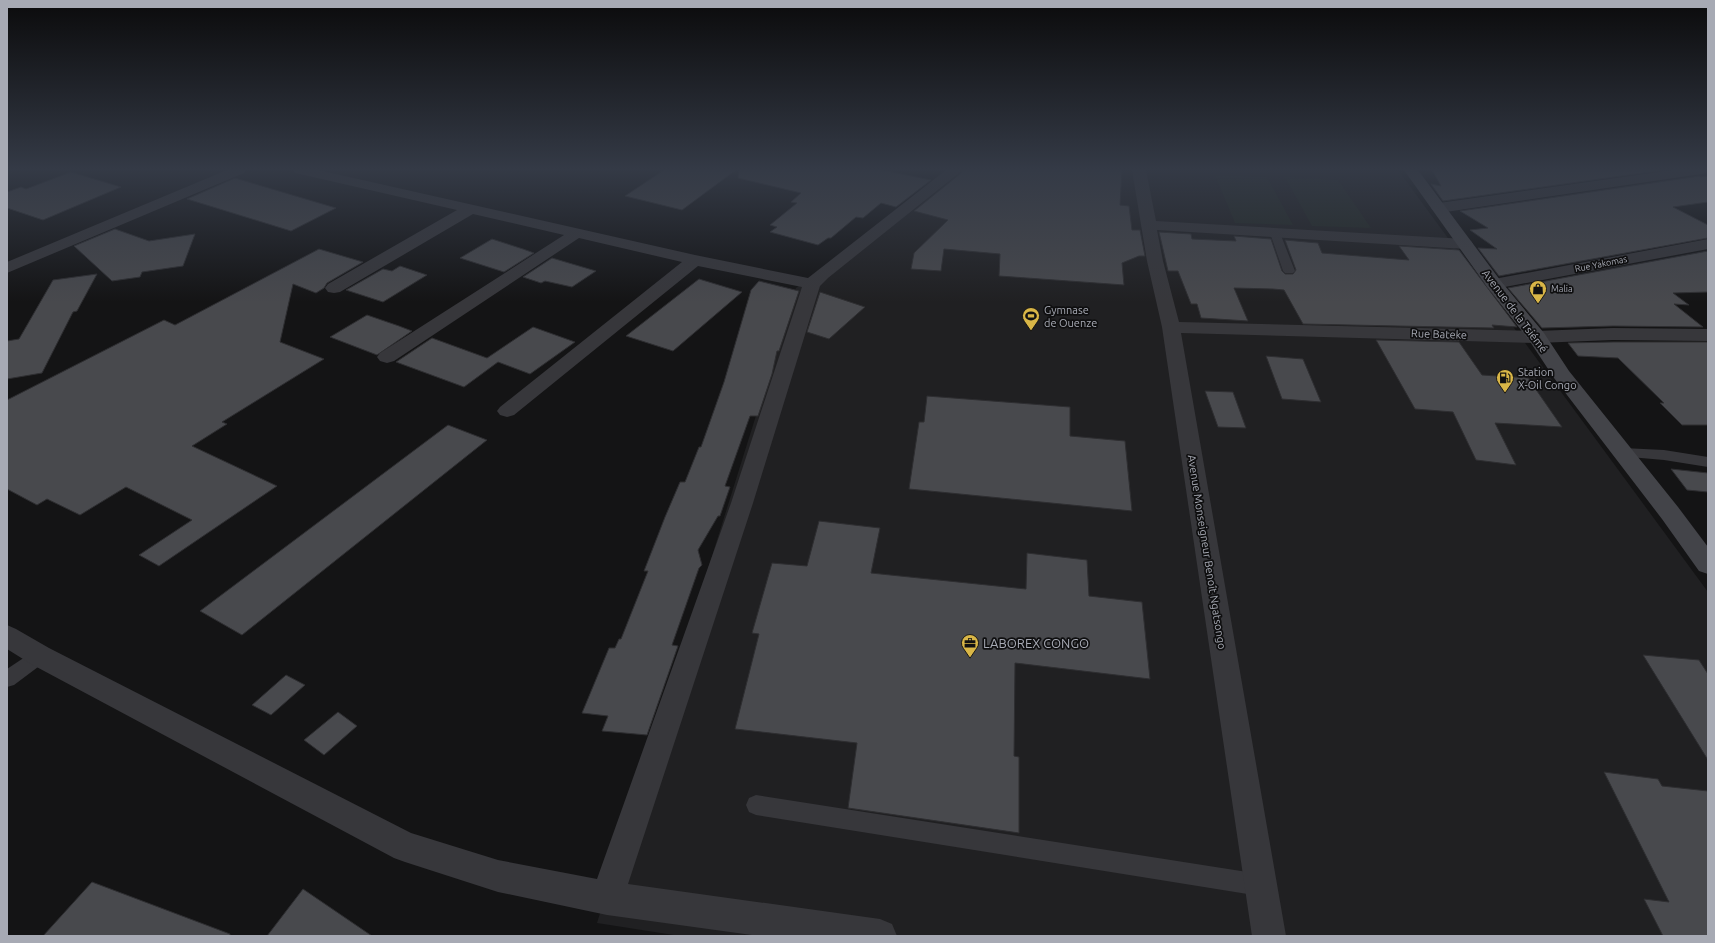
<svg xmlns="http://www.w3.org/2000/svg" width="1715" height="943" font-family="Ubuntu,sans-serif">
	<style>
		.built { fill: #202022 }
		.green { fill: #222924 }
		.building { fill: #48494d; stroke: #2e2e31 }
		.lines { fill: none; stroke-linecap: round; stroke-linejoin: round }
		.lane { fill: #37373b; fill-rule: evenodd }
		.street { fill: #37373b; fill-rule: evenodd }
		.secondary { fill: #434449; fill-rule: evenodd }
		.labels { text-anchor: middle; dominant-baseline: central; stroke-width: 3.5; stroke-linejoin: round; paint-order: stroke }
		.far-street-label { font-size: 9px; fill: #a7aab4; stroke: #0f0f10 }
		.far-poi-label { font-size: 9px; fill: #a7aab4; stroke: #0f0f10; text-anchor: start }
		.poi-label { font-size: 11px; fill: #a7aab4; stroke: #0f0f10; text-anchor: start }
		.street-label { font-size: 11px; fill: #a7aab4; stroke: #0f0f10 }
		.near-poi-label { font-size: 13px; fill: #a7aab4; stroke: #0f0f10; text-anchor: start }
	</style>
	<rect width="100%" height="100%" fill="#141415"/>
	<!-- built -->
	<path class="built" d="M 950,170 L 1398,170 L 1708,592 L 1708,936 L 680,936 L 597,923 L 796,288 Z"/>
	<!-- green -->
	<path class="green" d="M 1215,175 L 1267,177 L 1293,225 L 1235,223 Z
		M 1285,177 L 1338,180 L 1371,228 L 1312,226 Z"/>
	<!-- building -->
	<path class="building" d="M 664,170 L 736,170 L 682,210 L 625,196 Z
		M 739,170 L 882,170 L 931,180 L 896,207 L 881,203 L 863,218 L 856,217 L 831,238 L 828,238 L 818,245 L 770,232 L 777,227 L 770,225 L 797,203 L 791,202 L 801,193 L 738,178 Z
		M 963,170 L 1122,170 L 1120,205 L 1129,206 L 1132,230 L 1140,230 L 1145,256 L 1139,256 L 1122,263 L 1124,285 L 999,276 L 1000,254 L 944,249 L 941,271 L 911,269 L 914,253 L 948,220 L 914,211 L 960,174 Z
		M 1432,170 L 1664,170 L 1443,201 L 1431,184 L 1441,186 Z
		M 71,172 L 121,187 L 43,220 L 7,208 L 7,192 L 21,187 L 26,189 Z
		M 1700,176 L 1700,177 L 1708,176 L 1708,202 L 1673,207 L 1708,225 L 1708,238 L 1499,276 L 1478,248 L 1497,249 L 1470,230 L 1488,228 L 1460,211 Z
		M 235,178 L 336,208 L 291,231 L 187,199 Z
		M 115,229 L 149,241 L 195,234 L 183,266 L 142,272 L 140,277 L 112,281 L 74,246 Z
		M 1159,232 L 1191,234 L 1192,239 L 1236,241 L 1234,236 L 1271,239 L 1282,271 L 1285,274 L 1293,274 L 1296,270 L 1285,240 L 1318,243 L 1322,253 L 1409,260 L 1399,246 L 1459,250 L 1517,327 L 1492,325 L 1494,328 L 1303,324 L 1284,290 L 1273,289 L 1234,288 L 1248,321 L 1201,318 L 1197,304 L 1191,304 L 1178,271 L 1168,271 Z
		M 492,239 L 523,249 L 534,253 L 504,272 L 460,258 Z
		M 319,249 L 363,262 L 327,283 L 324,288 L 316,293 L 293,284 L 280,342 L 324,359 L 222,422 L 227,424 L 192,446 L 277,486 L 159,566 L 139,555 L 192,520 L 126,487 L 80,515 L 47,499 L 37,505 L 7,489 L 7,400 L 164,320 L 175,325 Z
		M 1708,251 L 1708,292 L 1673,293 L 1689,305 L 1674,304 L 1703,327 L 1613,326 L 1542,328 L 1508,288 Z
		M 552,258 L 596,271 L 572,287 L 545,281 L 541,283 L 523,277 Z
		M 400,266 L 427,275 L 383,302 L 346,290 L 383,269 L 392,271 Z
		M 97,274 L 77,311 L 73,312 L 42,373 L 7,379 L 7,341 L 19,339 L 53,280 Z
		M 699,279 L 742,292 L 673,351 L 626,336 Z
		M 759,281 L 799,291 L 779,351 L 777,351 L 772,374 L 758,416 L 750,416 L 725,486 L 730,487 L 720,516 L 718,516 L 698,550 L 702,565 L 699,568 L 672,645 L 678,646 L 662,692 L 647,735 L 602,731 L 608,716 L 582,713 L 609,648 L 615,648 L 619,639 L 621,639 L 648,571 L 644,571 L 665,517 L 680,482 L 685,482 L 699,447 L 701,447 L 724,382 L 751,290 Z
		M 820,292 L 865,307 L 829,339 L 807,332 Z
		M 367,315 L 399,326 L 412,331 L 377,355 L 330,337 Z
		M 533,327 L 575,342 L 530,374 L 498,362 L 464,387 L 396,362 L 432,338 L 487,358 Z
		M 1376,340 L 1459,342 L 1482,375 L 1528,378 L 1562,427 L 1495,423 L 1516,465 L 1476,460 L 1453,412 L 1415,409 Z
		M 1613,342 L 1708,342 L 1708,425 L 1682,425 L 1660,403 L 1664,403 L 1618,358 L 1578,356 L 1568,343 Z
		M 1266,356 L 1303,359 L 1321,402 L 1282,399 Z
		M 1205,391 L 1233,392 L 1246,428 L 1218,427 Z
		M 927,396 L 1070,407 L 1070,436 L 1125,441 L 1132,511 L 909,489 L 919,422 L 924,422 Z
		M 448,425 L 487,440 L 242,635 L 200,611 Z
		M 1671,469 L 1708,473 L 1708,492 L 1687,490 Z
		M 819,521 L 880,528 L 871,573 L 1026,589 L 1027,553 L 1087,560 L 1089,596 L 1142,602 L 1150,679 L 1015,663 L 1014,756 L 1019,757 L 1019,833 L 848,808 L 857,743 L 735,729 L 759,634 L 752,633 L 772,563 L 807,566 Z
		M 1643,655 L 1699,660 L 1708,674 L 1708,760 Z
		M 286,675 L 305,685 L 271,715 L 252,705 Z
		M 338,712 L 357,726 L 324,755 L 304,740 Z
		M 1604,772 L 1658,779 L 1662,786 L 1708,791 L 1708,936 L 1663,936 L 1644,899 L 1669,902 Z
		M 92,882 L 230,934 L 230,936 L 43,936 Z
		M 303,889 L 372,936 L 267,936 Z"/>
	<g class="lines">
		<!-- lane -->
		<path class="lane" d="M 1275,230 L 1280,233 L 1295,271 L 1293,273 L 1285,273 L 1283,271 L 1270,233 Z
			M 1623,448 L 1664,450 L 1708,457 L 1708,467 L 1664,460 L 1618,456 L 1616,453 L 1618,450 Z
			M 40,649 L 46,651 L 49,656 L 46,661 L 14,685 L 7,687 L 7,669 L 34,651 Z
			M 756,795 L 1260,874 L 1268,877 L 1271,885 L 1268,893 L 1260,896 L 756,815 L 749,812 L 746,805 L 749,798 Z"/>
		<!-- street -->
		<path class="street" d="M 227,170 L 246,170 L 244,173 L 7,273 L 7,262 Z
			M 293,170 L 318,170 L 695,255 L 808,278 L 946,170 L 961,170 L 959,173 L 828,278 L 820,286 L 753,503 L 628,884 L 880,919 L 892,924 L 897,936 L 759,936 L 607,915 L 498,892 L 405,862 L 394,858 L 31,664 L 7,649 L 7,625 L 16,629 L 49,648 L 411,833 L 498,860 L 597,879 L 731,503 L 802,287 L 698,266 L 514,415 L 507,417 L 500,415 L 497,411 L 500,407 L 682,262 L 579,238 L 394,361 L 387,363 L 380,361 L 377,357 L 380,353 L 564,235 L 473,214 L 340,292 L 334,293 L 328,292 L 325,288 L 328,284 L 457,210 L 300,174 L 295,173 Z
			M 1132,170 L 1146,170 L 1156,221 L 1465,239 L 1471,241 L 1473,244 L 1471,247 L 1465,249 L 1157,230 L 1163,261 L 1179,322 L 1537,331 L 1613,328 L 1708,329 L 1708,341 L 1613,340 L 1537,343 L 1181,333 L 1286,936 L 1252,936 L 1162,327 L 1147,261 Z
			M 1673,170 L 1708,170 L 1706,173 L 1701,174 L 1439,213 L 1434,211 L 1431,208 L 1434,205 L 1439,203 Z
			M 1708,239 L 1708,249 L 1494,289 L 1488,288 L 1485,284 L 1488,280 L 1494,279 Z"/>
		<!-- secondary -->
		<path class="secondary" d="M 1404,170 L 1418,170 L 1500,280 L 1544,333 L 1569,371 L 1678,507 L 1708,547 L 1708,574 L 1699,571 L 1662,519 L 1554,378 L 1529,340 L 1488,288 Z"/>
	</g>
	<!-- sky -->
	<linearGradient id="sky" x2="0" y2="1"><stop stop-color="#0b0b0c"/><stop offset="0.56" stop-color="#343a46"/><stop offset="1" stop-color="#343a46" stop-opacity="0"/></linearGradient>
	<rect width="1715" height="302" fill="url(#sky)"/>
	<!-- icons -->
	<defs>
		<symbol id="shop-pin" viewBox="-11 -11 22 30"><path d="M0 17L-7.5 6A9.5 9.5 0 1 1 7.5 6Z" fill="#d9b647" stroke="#0f0f10"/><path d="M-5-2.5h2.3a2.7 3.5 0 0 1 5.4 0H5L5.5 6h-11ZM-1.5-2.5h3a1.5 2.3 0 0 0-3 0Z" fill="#111"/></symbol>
		<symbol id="stadium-pin" viewBox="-11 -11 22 30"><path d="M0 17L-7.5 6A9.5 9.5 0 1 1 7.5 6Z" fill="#d9b647" stroke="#0f0f10"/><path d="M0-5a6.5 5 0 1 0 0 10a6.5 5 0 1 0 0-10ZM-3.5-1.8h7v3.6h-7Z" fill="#111"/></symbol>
		<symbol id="fuel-pin" viewBox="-11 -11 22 30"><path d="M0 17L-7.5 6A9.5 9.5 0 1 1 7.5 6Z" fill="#d9b647" stroke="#0f0f10"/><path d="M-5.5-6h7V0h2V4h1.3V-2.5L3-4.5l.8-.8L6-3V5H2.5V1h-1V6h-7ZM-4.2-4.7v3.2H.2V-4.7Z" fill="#111"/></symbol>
		<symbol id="office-pin" viewBox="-11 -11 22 30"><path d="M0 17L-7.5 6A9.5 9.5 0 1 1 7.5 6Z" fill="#d9b647" stroke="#0f0f10"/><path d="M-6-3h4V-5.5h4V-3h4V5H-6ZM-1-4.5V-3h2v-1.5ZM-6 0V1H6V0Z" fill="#111"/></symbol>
	</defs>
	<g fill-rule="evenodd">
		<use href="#shop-pin" x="1528" y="279" width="20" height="27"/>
		<use href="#stadium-pin" x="1021" y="306" width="20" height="27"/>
		<use href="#fuel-pin" x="1495" y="368" width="20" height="27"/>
		<use href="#office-pin" x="960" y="633" width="20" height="27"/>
	</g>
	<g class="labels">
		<!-- far-street labels -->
		<g class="far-street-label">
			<text transform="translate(1601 264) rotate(-11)">Rue Yakomas</text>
		</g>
		<!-- far-poi labels -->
		<g class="far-poi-label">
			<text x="1551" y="289">Malia</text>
		</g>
		<!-- poi labels -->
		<g class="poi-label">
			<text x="1044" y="310">Gymnase<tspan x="1044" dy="13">de Ouenze</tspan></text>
			<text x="1518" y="372">Station<tspan x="1518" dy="13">X-Oil Congo</tspan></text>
		</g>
		<!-- street labels -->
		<g class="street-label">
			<text transform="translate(1515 311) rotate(53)">Avenue de la Tsiémé</text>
			<text transform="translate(1439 334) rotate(2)">Rue Bateke</text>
			<text transform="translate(1207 552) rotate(81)">Avenue Monseigneur Benoît Ngatsongo</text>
		</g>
		<!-- near-poi labels -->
		<g class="near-poi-label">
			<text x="983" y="643">LABOREX CONGO</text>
		</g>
	</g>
	<!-- border -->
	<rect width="1715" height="943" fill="none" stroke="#a7aab4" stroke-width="16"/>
</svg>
